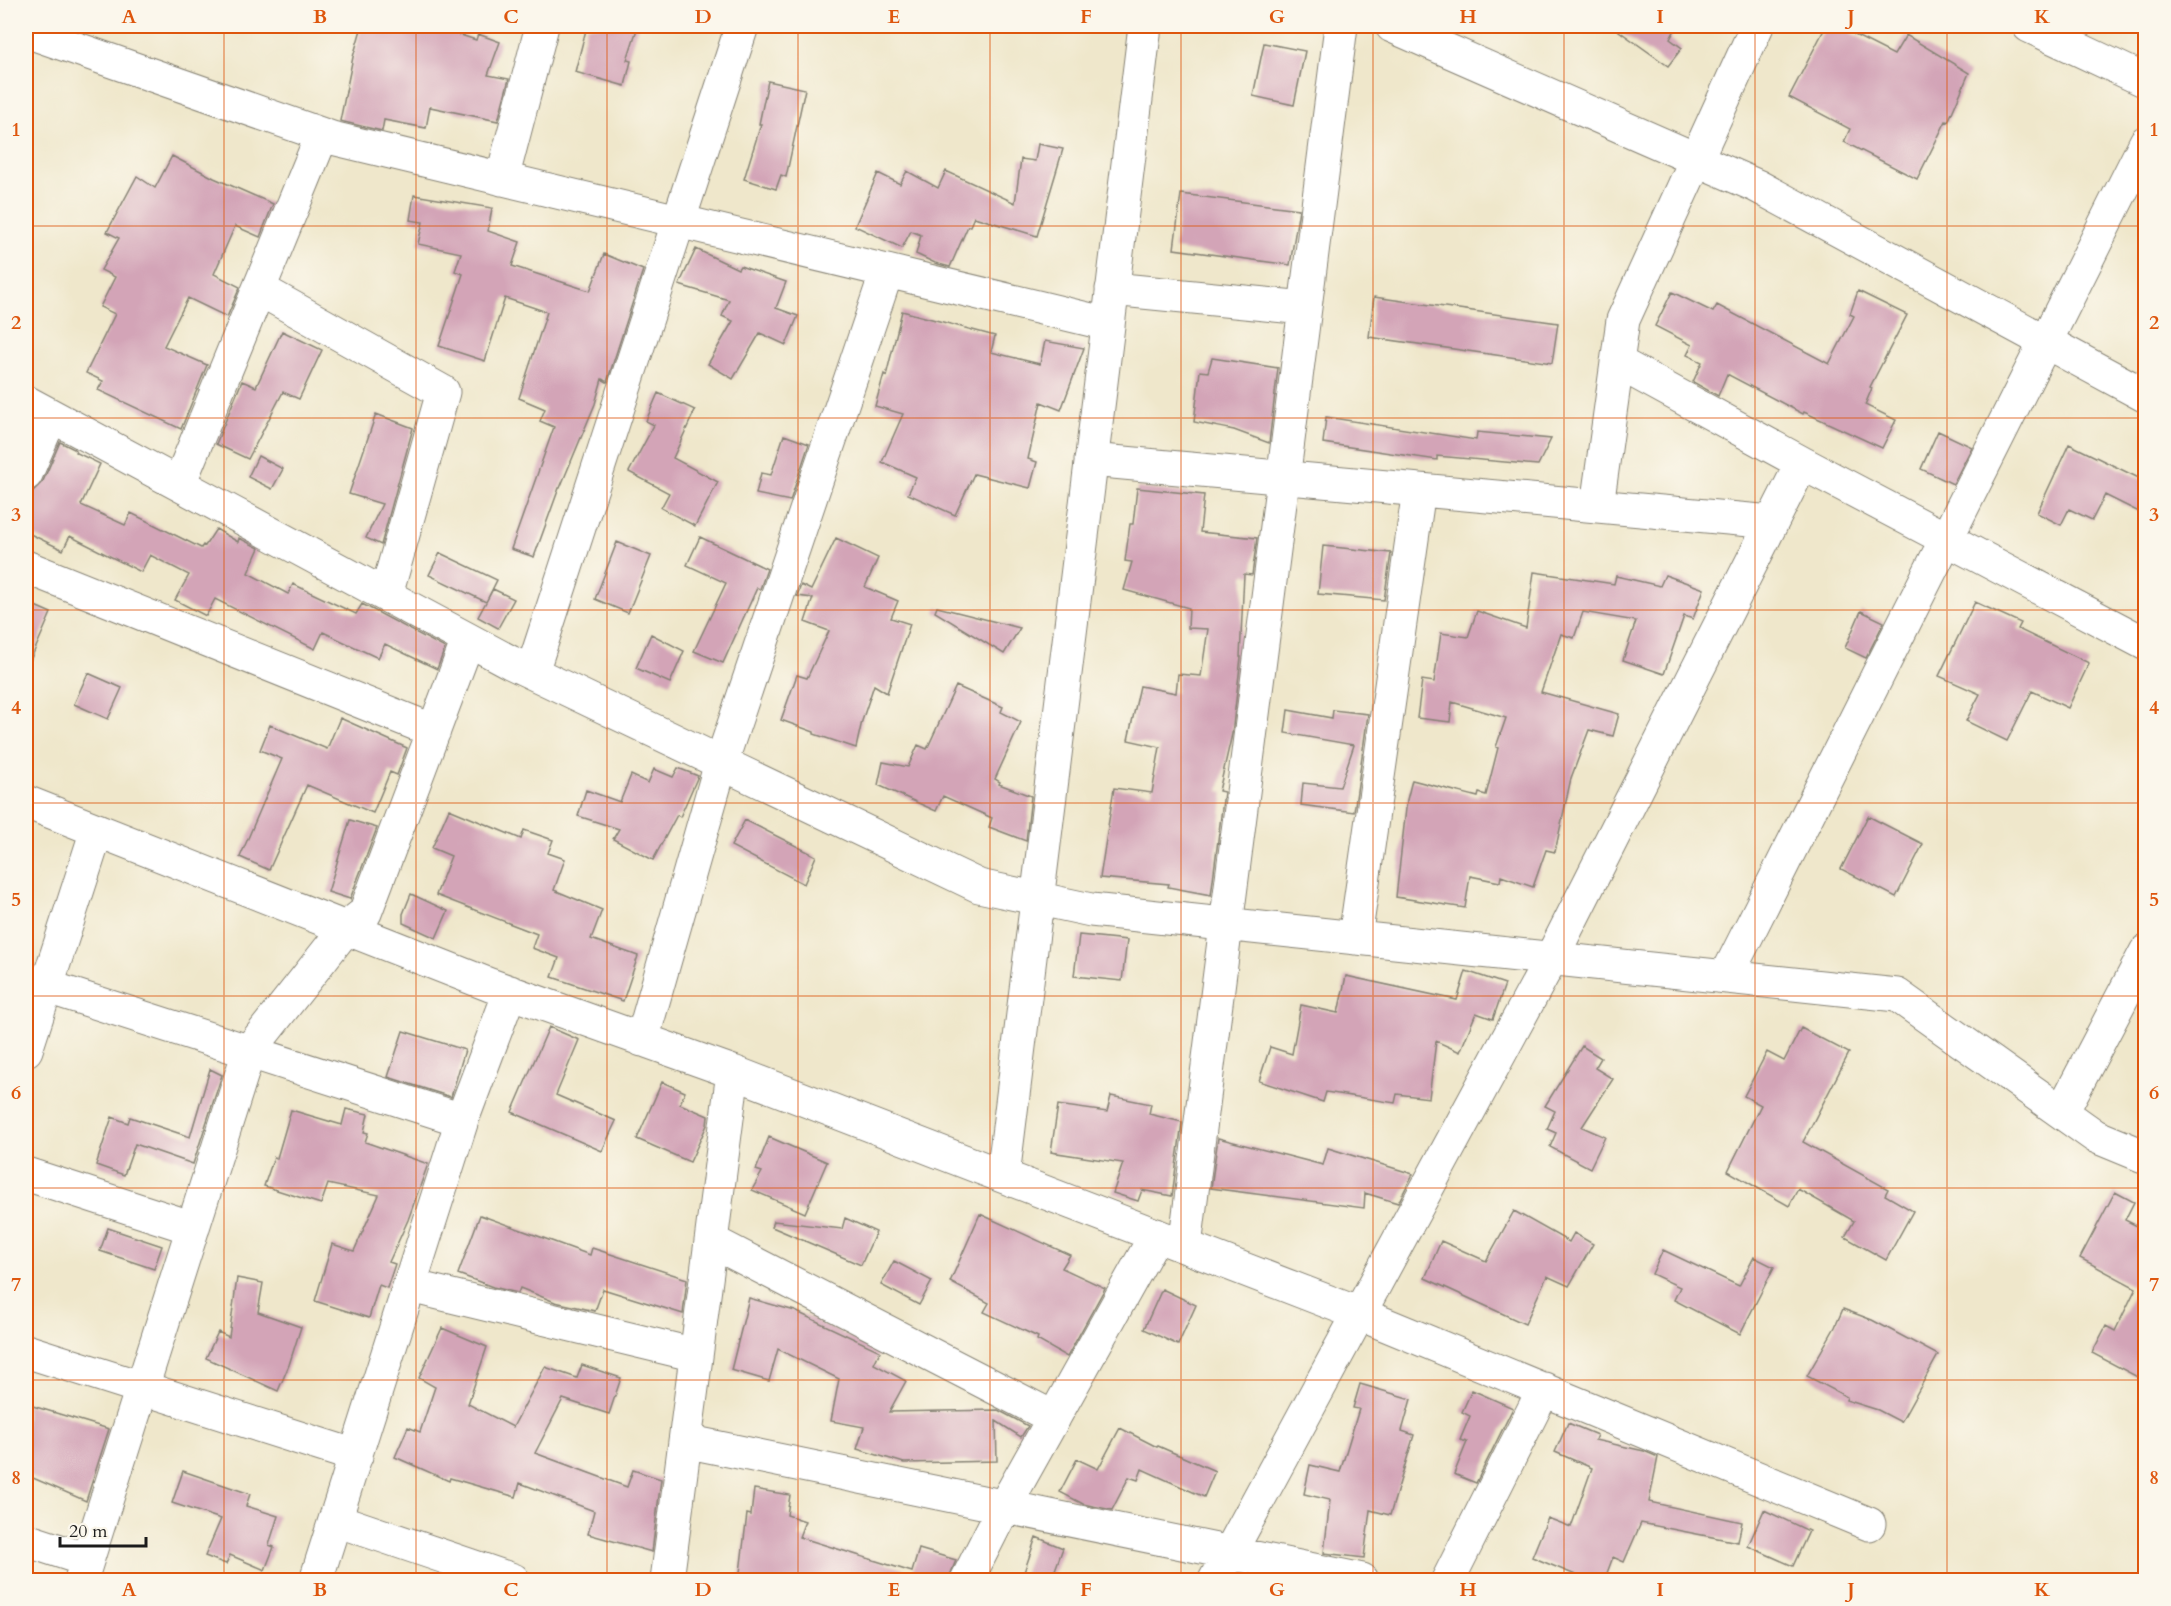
<svg xmlns="http://www.w3.org/2000/svg" width="2171" height="1606" font-family="Cardo,serif">
	<style>
		.building { fill: #d3a4b7 }
		.lines { fill: none; stroke-linecap: round; stroke-linejoin: round }
		.street-casing { stroke: #868274; stroke-width: 35 }
		.street { stroke: #fff; stroke-width: 33 }
		.grid { fill: none; stroke: #de560d; stroke-width: 1.5; stroke-opacity: 0.55 }
		.neatline { fill: none; stroke: #de560d; stroke-width: 2 }
		.grid-label { font-size: 20px; text-anchor: middle; font-weight: bold; fill: #de560d }
	</style>
	<rect width="100%" height="100%" fill="#fbf7ec"/>
	<filter id="ink" filterUnits="userSpaceOnUse"><feTurbulence type="fractalNoise" baseFrequency=".0167" numOctaves="2"/><feDisplacementMap in="SourceGraphic" scale="12" xChannelSelector="R" yChannelSelector="G"/><feConvolveMatrix kernelMatrix="1 2 1 2 8 2 1 2 1" color-interpolation-filters="sRGB"/></filter>
	<filter id="wash" filterUnits="userSpaceOnUse"><feTurbulence type="fractalNoise" baseFrequency=".008" numOctaves="4" result="noise"/><feDisplacementMap in="SourceGraphic" scale="24" xChannelSelector="R" yChannelSelector="G"/><feGaussianBlur stdDeviation="1.35" result="paint"/><feColorMatrix in="noise" values="0 0 0 0 0 0 0 0 0 0 0 0 0 0 0 0 0 1.4 0 .05"/><feComposite in="paint" operator="in"/></filter>
	<g filter="url(#wash)">
		<rect width="100%" height="100%" fill="#efe7cb"/>
		<g id="blocks">
			<!-- building -->
			<path class="building" d="M 362,26 L 433,26 L 476,40 L 478,34 L 500,42 L 488,75 L 509,79 L 498,121 L 430,107 L 426,128 L 384,120 L 382,131 L 340,121 L 353,57 Z
				M 587,26 L 638,26 L 627,60 L 631,61 L 625,86 L 575,72 Z
				M 1612,26 L 1677,26 L 1670,39 L 1682,48 L 1668,66 Z
				M 1826,26 L 1837,26 L 1894,55 L 1906,35 L 1969,73 L 1948,122 L 1946,121 L 1917,179 L 1844,142 L 1850,129 L 1789,97 Z
				M 1264,43 L 1305,51 L 1294,105 L 1253,96 Z
				M 768,81 L 805,89 L 786,177 L 781,175 L 776,189 L 744,179 L 761,124 L 759,124 Z
				M 1038,144 L 1063,149 L 1037,236 L 974,217 L 970,226 L 968,226 L 950,267 L 935,263 L 916,254 L 921,235 L 911,231 L 902,248 L 855,226 L 878,173 L 900,184 L 907,171 L 938,188 L 946,171 L 1015,203 L 1021,159 L 1035,161 Z
				M 172,156 L 214,178 L 273,204 L 260,237 L 235,226 L 214,274 L 240,287 L 227,317 L 188,298 L 164,346 L 207,365 L 181,429 L 98,390 L 103,381 L 86,373 L 115,314 L 100,307 L 115,277 L 101,270 L 119,238 L 107,232 L 137,176 L 155,188 Z
				M 1181,194 L 1299,209 L 1290,265 L 1174,249 Z
				M 414,195 L 492,208 L 488,231 L 520,242 L 512,266 L 590,291 L 604,254 L 643,270 L 607,382 L 602,379 L 595,404 L 560,488 L 559,488 L 534,557 L 511,549 L 554,427 L 540,421 L 545,409 L 519,398 L 547,312 L 505,298 L 485,361 L 439,346 L 463,274 L 455,271 L 461,253 L 418,244 L 423,222 L 410,220 Z
				M 696,249 L 738,269 L 740,266 L 786,282 L 776,308 L 798,316 L 786,345 L 760,333 L 733,379 L 708,364 L 733,321 L 722,316 L 729,300 L 679,285 Z
				M 1858,291 L 1907,315 L 1870,387 L 1872,388 L 1865,405 L 1896,420 L 1882,448 L 1804,412 L 1803,414 L 1727,374 L 1718,396 L 1693,382 L 1702,362 L 1687,355 L 1692,345 L 1655,326 L 1672,292 L 1713,312 L 1717,305 L 1829,364 L 1854,316 L 1850,314 Z
				M 1374,297 L 1558,323 L 1552,363 L 1369,337 Z
				M 902,311 L 995,336 L 991,352 L 1040,364 L 1045,341 L 1084,348 L 1061,410 L 1041,402 L 1028,459 L 1037,462 L 1030,488 L 974,474 L 955,515 L 908,494 L 916,477 L 882,462 L 903,414 L 875,406 L 884,374 L 886,376 Z
				M 282,331 L 322,350 L 299,399 L 283,392 L 248,459 L 216,444 L 242,381 L 256,387 Z
				M 1212,358 L 1278,368 L 1269,443 L 1234,430 L 1194,422 L 1200,371 L 1208,372 Z
				M 658,393 L 695,410 L 673,458 L 718,482 L 695,526 L 661,508 L 669,493 L 629,472 L 654,425 L 646,421 Z
				M 376,414 L 413,428 L 381,545 L 366,538 L 382,504 L 349,494 Z
				M 1326,417 L 1476,440 L 1477,432 L 1551,439 L 1538,465 L 1437,456 L 1437,460 L 1323,443 Z
				M 1938,431 L 1972,447 L 1953,484 L 1921,469 Z
				M 784,435 L 809,444 L 790,501 L 756,494 L 761,473 L 771,475 Z
				M 60,442 L 76,450 L 75,452 L 100,464 L 81,505 L 125,525 L 131,513 L 201,548 L 203,545 L 205,546 L 216,529 L 238,542 L 239,538 L 259,548 L 248,573 L 288,594 L 293,584 L 356,614 L 362,604 L 445,648 L 437,669 L 385,644 L 378,658 L 323,632 L 315,649 L 215,599 L 206,616 L 175,600 L 189,575 L 150,555 L 141,572 L 70,536 L 63,550 L 26,532 L 26,508 L 33,491 L 43,481 Z
				M 2069,444 L 2145,481 L 2145,515 L 2105,495 L 2092,520 L 2069,509 L 2061,525 L 2037,513 Z
				M 258,456 L 283,469 L 272,489 L 248,477 Z
				M 1137,488 L 1204,495 L 1200,532 L 1257,538 L 1252,575 L 1244,574 L 1240,657 L 1241,657 L 1232,734 L 1219,791 L 1224,792 L 1211,895 L 1168,887 L 1169,884 L 1100,878 L 1114,788 L 1152,793 L 1160,747 L 1128,740 L 1140,686 L 1176,693 L 1178,674 L 1201,676 L 1208,629 L 1188,628 L 1189,608 L 1124,590 L 1132,562 L 1125,561 L 1130,524 L 1133,524 Z
				M 700,537 L 767,569 L 760,589 L 757,588 L 723,663 L 694,651 L 726,583 L 687,565 Z
				M 836,538 L 878,558 L 865,587 L 898,601 L 891,618 L 910,624 L 887,693 L 874,685 L 862,721 L 856,748 L 814,734 L 814,732 L 781,720 L 797,675 L 807,678 L 829,631 L 805,622 L 813,598 L 797,596 L 801,585 L 811,590 Z
				M 617,542 L 651,556 L 628,613 L 595,599 Z
				M 1323,546 L 1391,553 L 1384,600 L 1318,594 Z
				M 440,553 L 497,580 L 486,602 L 429,575 Z
				M 1534,572 L 1614,584 L 1616,576 L 1660,586 L 1665,575 L 1704,589 L 1693,619 L 1684,616 L 1664,674 L 1623,660 L 1636,621 L 1583,612 L 1574,638 L 1561,634 L 1541,692 L 1619,714 L 1613,736 L 1589,730 L 1571,778 L 1555,852 L 1546,850 L 1533,887 L 1501,876 L 1500,882 L 1470,876 L 1465,908 L 1396,897 L 1407,800 L 1412,780 L 1478,797 L 1479,793 L 1486,795 L 1498,748 L 1496,747 L 1506,718 L 1452,702 L 1450,722 L 1417,718 L 1422,680 L 1434,682 L 1441,633 L 1468,637 L 1477,611 L 1526,628 Z
				M 493,589 L 514,599 L 498,628 L 478,617 Z
				M 26,602 L 51,613 L 26,670 Z
				M 1975,602 L 2021,623 L 2018,629 L 2089,663 L 2068,708 L 2032,691 L 2007,741 L 1966,721 L 1980,694 L 1939,676 Z
				M 937,607 L 1020,628 L 1004,654 L 935,612 Z
				M 1861,611 L 1884,622 L 1866,658 L 1845,648 Z
				M 651,634 L 684,651 L 670,683 L 636,668 Z
				M 88,673 L 122,688 L 108,719 L 74,704 Z
				M 956,686 L 1003,707 L 1001,712 L 1021,722 L 995,779 L 1000,782 L 999,784 L 1031,796 L 1026,841 L 989,827 L 992,818 L 943,796 L 936,811 L 878,785 L 883,762 L 908,767 L 918,745 L 927,749 Z
				M 1288,710 L 1332,718 L 1333,710 L 1368,714 L 1354,812 L 1301,805 L 1303,783 L 1340,787 L 1354,745 L 1285,733 Z
				M 340,718 L 407,748 L 397,775 L 390,772 L 373,813 L 307,785 L 269,870 L 240,857 L 282,759 L 260,750 L 270,725 L 327,749 Z
				M 678,768 L 698,776 L 680,817 L 677,815 L 653,860 L 613,839 L 619,829 L 578,816 L 586,790 L 620,802 L 631,775 L 648,783 L 654,769 L 673,777 Z
				M 449,809 L 521,839 L 524,830 L 553,840 L 548,853 L 565,859 L 554,890 L 602,910 L 591,939 L 638,956 L 623,1001 L 552,977 L 559,958 L 532,948 L 537,934 L 436,895 L 451,856 L 432,848 Z
				M 1868,816 L 1923,844 L 1896,897 L 1841,869 Z
				M 350,820 L 377,828 L 350,899 L 328,892 Z
				M 745,820 L 816,856 L 804,884 L 731,846 Z
				M 411,894 L 448,911 L 436,938 L 403,923 L 403,914 Z
				M 1079,935 L 1127,940 L 1122,981 L 1074,976 Z
				M 1466,971 L 1505,984 L 1493,1019 L 1476,1013 L 1460,1052 L 1436,1041 L 1429,1098 L 1397,1094 L 1395,1103 L 1326,1092 L 1323,1102 L 1259,1081 L 1270,1047 L 1292,1054 L 1301,1005 L 1338,1013 L 1346,976 L 1457,1000 Z
				M 549,1027 L 579,1040 L 556,1095 L 616,1121 L 602,1151 L 512,1112 Z
				M 1801,1028 L 1849,1053 L 1803,1142 L 1888,1189 L 1885,1195 L 1913,1211 L 1886,1260 L 1845,1237 L 1854,1221 L 1798,1189 L 1789,1206 L 1728,1171 L 1761,1105 L 1744,1096 L 1767,1052 L 1784,1061 Z
				M 403,1031 L 465,1050 L 451,1097 L 388,1077 Z
				M 1582,1046 L 1601,1058 L 1595,1068 L 1613,1079 L 1582,1127 L 1605,1137 L 1590,1168 L 1550,1147 L 1556,1133 L 1547,1129 L 1555,1111 L 1545,1106 Z
				M 210,1069 L 222,1075 L 193,1164 L 135,1144 L 124,1175 L 96,1165 L 112,1117 L 128,1123 L 130,1117 L 190,1137 Z
				M 662,1082 L 685,1092 L 680,1104 L 708,1116 L 707,1125 L 690,1162 L 637,1139 Z
				M 1111,1096 L 1151,1104 L 1149,1114 L 1182,1122 L 1172,1196 L 1142,1190 L 1138,1201 L 1113,1193 L 1123,1163 L 1051,1152 L 1058,1105 L 1107,1112 Z
				M 346,1109 L 368,1114 L 364,1132 L 368,1133 L 365,1142 L 428,1164 L 408,1220 L 389,1262 L 395,1264 L 387,1288 L 379,1285 L 369,1318 L 315,1301 L 332,1244 L 354,1251 L 379,1195 L 328,1184 L 321,1204 L 264,1186 L 274,1157 L 277,1158 L 291,1110 L 342,1125 Z
				M 769,1137 L 827,1162 L 805,1213 L 752,1190 L 762,1172 L 756,1170 Z
				M 1218,1138 L 1323,1165 L 1328,1148 L 1413,1174 L 1398,1203 L 1365,1193 L 1364,1208 L 1211,1188 Z
				M 2115,1192 L 2134,1202 L 2125,1220 L 2145,1230 L 2145,1381 L 2092,1353 L 2106,1326 L 2115,1331 L 2136,1288 L 2080,1258 Z
				M 1514,1211 L 1569,1242 L 1574,1233 L 1593,1244 L 1569,1286 L 1547,1276 L 1525,1324 L 1425,1278 L 1441,1241 L 1486,1261 Z
				M 980,1214 L 1070,1255 L 1062,1268 L 1105,1288 L 1067,1357 L 1037,1340 L 1038,1337 L 984,1312 L 989,1303 L 950,1282 Z
				M 480,1215 L 590,1255 L 592,1248 L 687,1279 L 683,1314 L 603,1289 L 595,1311 L 555,1302 L 520,1288 L 518,1293 L 493,1287 L 458,1274 Z
				M 845,1218 L 876,1232 L 861,1265 L 772,1227 L 774,1221 L 842,1229 Z
				M 108,1228 L 162,1246 L 154,1269 L 100,1251 Z
				M 1663,1250 L 1739,1286 L 1754,1257 L 1774,1267 L 1740,1334 L 1674,1300 L 1680,1287 L 1652,1274 Z
				M 894,1261 L 932,1281 L 919,1305 L 881,1285 Z
				M 237,1278 L 263,1283 L 258,1312 L 301,1327 L 289,1365 L 278,1391 L 206,1358 L 218,1332 L 229,1337 Z
				M 1162,1289 L 1196,1305 L 1178,1345 L 1144,1329 Z
				M 749,1298 L 795,1311 L 880,1351 L 874,1364 L 906,1381 L 889,1412 L 998,1410 L 1028,1426 L 1021,1437 L 996,1421 L 997,1461 L 904,1463 L 857,1449 L 864,1427 L 831,1421 L 839,1379 L 778,1349 L 769,1381 L 731,1370 Z
				M 1843,1309 L 1872,1320 L 1938,1355 L 1901,1422 L 1878,1410 L 1846,1400 L 1847,1397 L 1807,1376 L 1835,1327 Z
				M 442,1328 L 487,1347 L 468,1404 L 513,1427 L 545,1367 L 577,1378 L 582,1365 L 621,1378 L 609,1414 L 563,1399 L 535,1453 L 627,1487 L 633,1470 L 661,1479 L 652,1552 L 588,1534 L 594,1511 L 520,1483 L 516,1497 L 450,1478 L 449,1481 L 395,1457 L 408,1427 L 420,1432 L 435,1387 L 419,1378 Z
				M 1360,1384 L 1411,1399 L 1402,1431 L 1414,1435 L 1390,1515 L 1370,1510 L 1364,1558 L 1324,1553 L 1330,1500 L 1304,1494 L 1310,1465 L 1340,1472 L 1359,1409 L 1353,1408 Z
				M 1472,1390 L 1513,1408 L 1476,1483 L 1454,1474 L 1467,1442 L 1460,1440 L 1470,1416 L 1462,1412 Z
				M 26,1404 L 109,1429 L 86,1501 L 26,1475 Z
				M 1568,1423 L 1597,1435 L 1595,1440 L 1644,1451 L 1658,1457 L 1649,1502 L 1742,1522 L 1738,1542 L 1641,1523 L 1624,1562 L 1613,1557 L 1604,1581 L 1590,1581 L 1532,1557 L 1548,1518 L 1571,1527 L 1592,1468 L 1555,1452 Z
				M 1120,1428 L 1157,1447 L 1158,1446 L 1215,1471 L 1204,1497 L 1142,1469 L 1138,1480 L 1129,1477 L 1112,1510 L 1083,1504 L 1060,1492 L 1077,1459 L 1098,1469 Z
				M 183,1471 L 250,1494 L 246,1506 L 278,1516 L 269,1545 L 274,1547 L 265,1570 L 230,1555 L 226,1564 L 205,1556 L 221,1519 L 172,1503 Z
				M 754,1489 L 790,1495 L 787,1515 L 805,1521 L 799,1537 L 912,1572 L 919,1549 L 956,1560 L 948,1581 L 739,1581 L 747,1514 L 751,1515 Z
				M 1764,1510 L 1809,1531 L 1793,1566 L 1748,1546 Z
				M 1036,1537 L 1063,1548 L 1051,1581 L 1021,1581 Z"/>
		</g>
	</g>
	<g filter="url(#ink)">
		<use href="#blocks" fill-opacity="0" stroke="#868274" stroke-width="1.5"/>
		<g class="lines">
			<defs>
				<path id="street" d="M 1392,26 L 1757,186 L 2146,396
					M 2029,26 L 2146,81
					M 26,31 L 332,138 L 1108,324
					M 502,179 L 542,26
					M 259,289 L 443,392 L 386,595
					M 1112,289 L 1305,308
					M 1617,362 L 1802,463 L 2146,644
					M 26,402 L 510,662 L 979,886 L 1091,910 L 1897,995 L 2095,1136 L 2146,1157
					M 1091,460 L 1772,522
					M 26,474 L 51,416
					M 179,484 L 322,135
					M 1597,506 L 1623,320 L 1757,26
					M 26,567 L 434,731
					M 532,672 L 742,26
					M 26,802 L 490,985 L 733,1072 L 1360,1314 L 1869,1524
					M 1355,938 L 1419,490
					M 1726,977 L 2146,142
					M 26,980 L 462,1120
					M 642,1040 L 721,763 L 887,271
					M 26,1050 L 97,830
					M 2062,1112 L 2146,952
					M 26,1174 L 193,1228
					M 1003,1176 L 1145,26
					M 711,1241 L 1054,1418
					M 1185,1246 L 1341,26
					M 410,1286 L 696,1355
					M 26,1351 L 356,1456
					M 685,1441 L 1362,1580
					M 336,1520 L 513,1580
					M 26,1540 L 87,1560
					M 81,1580 L 249,1051 L 346,928 L 365,913 L 468,640
					M 316,1580 L 462,1120 L 510,992
					M 667,1580 L 733,1072
					M 967,1580 L 1004,1507 L 1156,1235
					M 1215,1580 L 1551,959 L 1802,463
					M 1448,1580 L 1544,1389"/>
			</defs>
			<!-- street casing -->
			<use href="#street" class="street-casing"/>
			<!-- street -->
			<use href="#street" class="street"/>
		</g>
	</g>
	<!-- grid -->
	<path class="grid" d="M 224,26 L 224,1580M 416,26 L 416,1580M 607,26 L 607,1580M 798,26 L 798,1580M 990,26 L 990,1580M 1181,26 L 1181,1580M 1373,26 L 1373,1580M 1564,26 L 1564,1580M 1755,26 L 1755,1580M 1947,26 L 1947,1580M 26,226 L 2146,226M 26,418 L 2146,418M 26,610 L 2146,610M 26,803 L 2146,803M 26,996 L 2146,996M 26,1188 L 2146,1188M 26,1380 L 2146,1380"/>
	<!-- margin -->
	<rect width="2171" height="1606" fill="none" stroke="#fbf7ec" stroke-width="66"/>
	<!-- scale -->
	<path d="M60 1537v9h86v-9" fill="none" stroke="#1c1c1c" stroke-width="3"/>
	<text x="69" y="1537" font-size="18" fill="#1c1c1c" stroke="#fbf7ec" stroke-width="4.5" paint-order="stroke">20 m</text>
	<rect x="33" y="33" width="2105" height="1540" class="neatline"/>
	<g class="grid-label">
		<text x="129" y="23">A</text>
		<text x="320" y="23">B</text>
		<text x="511" y="23">C</text>
		<text x="703" y="23">D</text>
		<text x="894" y="23">E</text>
		<text x="1086" y="23">F</text>
		<text x="1277" y="23">G</text>
		<text x="1468" y="23">H</text>
		<text x="1660" y="23">I</text>
		<text x="1851" y="23">J</text>
		<text x="2042" y="23">K</text>
		<text x="16" y="136">1</text>
		<text x="2154" y="136">1</text>
		<text x="16" y="329">2</text>
		<text x="2154" y="329">2</text>
		<text x="16" y="521">3</text>
		<text x="2154" y="521">3</text>
		<text x="16" y="714">4</text>
		<text x="2154" y="714">4</text>
		<text x="16" y="906">5</text>
		<text x="2154" y="906">5</text>
		<text x="16" y="1099">6</text>
		<text x="2154" y="1099">6</text>
		<text x="16" y="1291">7</text>
		<text x="2154" y="1291">7</text>
		<text x="16" y="1484">8</text>
		<text x="2154" y="1484">8</text>
		<text x="129" y="1596">A</text>
		<text x="320" y="1596">B</text>
		<text x="511" y="1596">C</text>
		<text x="703" y="1596">D</text>
		<text x="894" y="1596">E</text>
		<text x="1086" y="1596">F</text>
		<text x="1277" y="1596">G</text>
		<text x="1468" y="1596">H</text>
		<text x="1660" y="1596">I</text>
		<text x="1851" y="1596">J</text>
		<text x="2042" y="1596">K</text>
	</g>
</svg>
